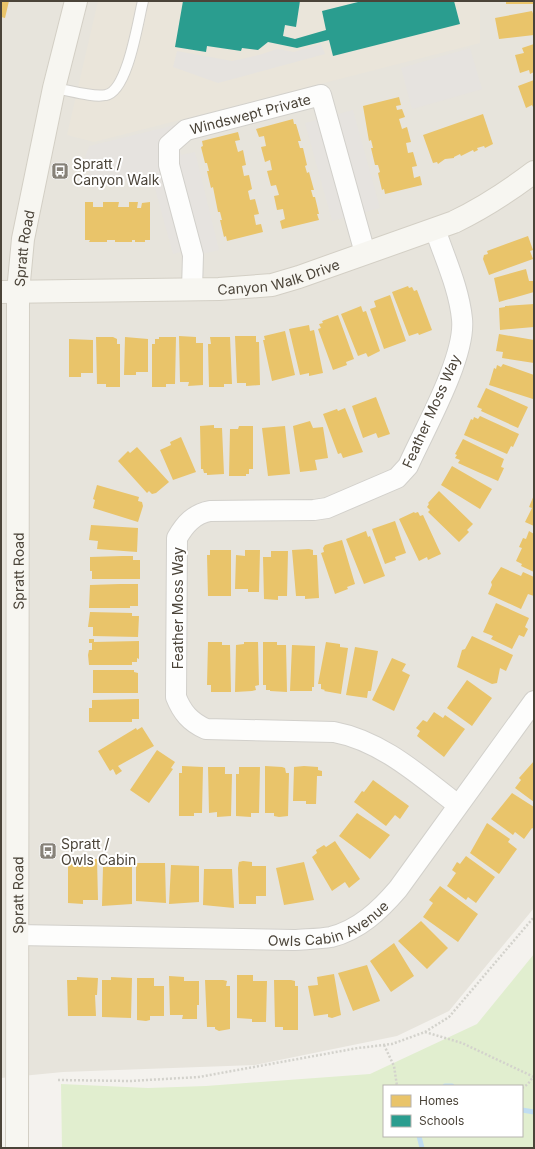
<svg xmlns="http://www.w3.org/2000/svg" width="535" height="1149" font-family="Inter,sans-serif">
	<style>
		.residential { fill: #e7e4dc }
		.education { fill: #eae5da }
		.green { fill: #e1eecf; fill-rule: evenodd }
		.parking { fill: #e6e3df }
		.homes { fill: #e9c46a }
		.schools { fill: #2a9d8f }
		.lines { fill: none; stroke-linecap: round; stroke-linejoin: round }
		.stream { stroke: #c0ddf1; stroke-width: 5 }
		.lane-casing { stroke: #d2d0cb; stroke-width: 12 }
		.street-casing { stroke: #d2d0cb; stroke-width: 22 }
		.secondary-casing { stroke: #d3cfc5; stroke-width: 24 }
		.path { stroke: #d3d2cc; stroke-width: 2.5; stroke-dasharray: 2 2; stroke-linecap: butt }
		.lane { stroke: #fdfdfc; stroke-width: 10 }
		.street { stroke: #fdfdfc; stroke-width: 20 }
		.secondary { stroke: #f7f6f1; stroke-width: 22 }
		.labels { text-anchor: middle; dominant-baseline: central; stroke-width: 4; stroke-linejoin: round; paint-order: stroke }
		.street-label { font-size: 14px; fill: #4b4439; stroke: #fff }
		.poi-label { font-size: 14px; fill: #4b4439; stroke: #fff; text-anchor: start }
	</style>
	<rect width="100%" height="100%" fill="#f4f2ee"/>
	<!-- residential -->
	<path class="residential" d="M 1,1 L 534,1 L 534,908 L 449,1011 L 397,1036 L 255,1065 L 63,1072 L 1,1078 Z"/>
	<!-- education -->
	<path class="education" d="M 98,1 L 480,1 L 480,43 L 94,142 L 67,135 Z"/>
	<!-- green -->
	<path class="green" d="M 534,954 L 534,1148 L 62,1148 L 61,1084 L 148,1088 L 206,1086 L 370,1074 L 477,1024 ZM 384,1086 L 522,1086 L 522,1136 L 384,1136 Z"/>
	<!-- parking -->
	<path class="parking" d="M 321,44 L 325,54 L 218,83 L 173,67 L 177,51 L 232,61 L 259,55 L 277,49 L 294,52 Z
		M 470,48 L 482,89 L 412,109 L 401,68 Z
		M 353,110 L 380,208 L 332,221 L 305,123 Z
		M 175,125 L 181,155 L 195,152 L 219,250 L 206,253 L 184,251 L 173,254 L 151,174 L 92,189 L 85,157 L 89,146 Z"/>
	<!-- homes -->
	<path class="homes" d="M 1,1 L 9,1 L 5,18 L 1,17 Z
		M 506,1 L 534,1 L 534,4 L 506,4 Z
		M 532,11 L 534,16 L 534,35 L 499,39 L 495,18 Z
		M 534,44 L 534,72 L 530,74 L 529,70 L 520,73 L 515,55 L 524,53 L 522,48 Z
		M 534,80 L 534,109 L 532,105 L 526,108 L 518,86 Z
		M 399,97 L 401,105 L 396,106 L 397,110 L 402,109 L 405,117 L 399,119 L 402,129 L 407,127 L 411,142 L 406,143 L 408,153 L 413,152 L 417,166 L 412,167 L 414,178 L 420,176 L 422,185 L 385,194 L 384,189 L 382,190 L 378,173 L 380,172 L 378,165 L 375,165 L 371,148 L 373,148 L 371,140 L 369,141 L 363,106 Z
		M 483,114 L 493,144 L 485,148 L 484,146 L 477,148 L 478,150 L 474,152 L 473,150 L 461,156 L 460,154 L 454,157 L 454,158 L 445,159 L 438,164 L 437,162 L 433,163 L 423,135 Z
		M 293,119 L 294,124 L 296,124 L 301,141 L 298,141 L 300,148 L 303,148 L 307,165 L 305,166 L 307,173 L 309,172 L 314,190 L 311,190 L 313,197 L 315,197 L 319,214 L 317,214 L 319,220 L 282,229 L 280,221 L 285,219 L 283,209 L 277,210 L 274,196 L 279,195 L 276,185 L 271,186 L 267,171 L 272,170 L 270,160 L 265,162 L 261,147 L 266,146 L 264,136 L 259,137 L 256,129 Z
		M 238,132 L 240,140 L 235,141 L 238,152 L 243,150 L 246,165 L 242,166 L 244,176 L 249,175 L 252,189 L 248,191 L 250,200 L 255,199 L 259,214 L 254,215 L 256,225 L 261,224 L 263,232 L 227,241 L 226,236 L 224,237 L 220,220 L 222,220 L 220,212 L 218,212 L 213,187 L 211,188 L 207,171 L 209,171 L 207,163 L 205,163 L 201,147 L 203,146 L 202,141 Z
		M 85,202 L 93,202 L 93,207 L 103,207 L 103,202 L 119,202 L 118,207 L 129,207 L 129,202 L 138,202 L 137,208 L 141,208 L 142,203 L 150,202 L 150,240 L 145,240 L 145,242 L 135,242 L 135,240 L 132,240 L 132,242 L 115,242 L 115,240 L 107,240 L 107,242 L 89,242 L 90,240 L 85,240 Z
		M 528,236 L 533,250 L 530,251 L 533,259 L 489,275 L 483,259 L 484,255 L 488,254 L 487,251 Z
		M 526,269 L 529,281 L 533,281 L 534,292 L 499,302 L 494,278 Z
		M 408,286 L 409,288 L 412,287 L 414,291 L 417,290 L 432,330 L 419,335 L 418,333 L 409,336 L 392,292 Z
		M 390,295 L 406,341 L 384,349 L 370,309 L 376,307 L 374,301 Z
		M 534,304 L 534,327 L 500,330 L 499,308 L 505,307 L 505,306 Z
		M 361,306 L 363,312 L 366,311 L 380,351 L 368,357 L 366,353 L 358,356 L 341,314 Z
		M 338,315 L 354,359 L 346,362 L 347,365 L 333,370 L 318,329 L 321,328 L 319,324 L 323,323 L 322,321 Z
		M 309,325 L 310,331 L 314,330 L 323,373 L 309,376 L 309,373 L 300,375 L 289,329 Z
		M 285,331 L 295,375 L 272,381 L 263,340 L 265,340 L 264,336 Z
		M 499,334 L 534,340 L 534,363 L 502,358 L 503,352 L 496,351 Z
		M 179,336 L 196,337 L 196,343 L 203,343 L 203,385 L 188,386 L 189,382 L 180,382 Z
		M 235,336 L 256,336 L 256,342 L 259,342 L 260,385 L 246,386 L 246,383 L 237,383 Z
		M 96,337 L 113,337 L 117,339 L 117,344 L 120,344 L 120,387 L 106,387 L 106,384 L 97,384 Z
		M 125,337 L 148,339 L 148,372 L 136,372 L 136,375 L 124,375 Z
		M 159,337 L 176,337 L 175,384 L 166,384 L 166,387 L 152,387 L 152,344 L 155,344 L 155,339 L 159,339 Z
		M 210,337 L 230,337 L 232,384 L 224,384 L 224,387 L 209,387 L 208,344 L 211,344 Z
		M 69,339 L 93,340 L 93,373 L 81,373 L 81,377 L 69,377 Z
		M 503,364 L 534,375 L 533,399 L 489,385 L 494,368 L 496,369 L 497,365 L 501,367 Z
		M 486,388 L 528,407 L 518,428 L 481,411 L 482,409 L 477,407 Z
		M 376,397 L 390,434 L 378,438 L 376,433 L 363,438 L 352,406 Z
		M 345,408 L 363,452 L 343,458 L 341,453 L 338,454 L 323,414 L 337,409 L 338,411 Z
		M 480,416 L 519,434 L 513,447 L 511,446 L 507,454 L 464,435 L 471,419 L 473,420 L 474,417 L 478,419 Z
		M 310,421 L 313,428 L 323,427 L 328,458 L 315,460 L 317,470 L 300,472 L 293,426 Z
		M 214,425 L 214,428 L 222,428 L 224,474 L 207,475 L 207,473 L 204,473 L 203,469 L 201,469 L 200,426 Z
		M 239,426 L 253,426 L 253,469 L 249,469 L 249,474 L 246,474 L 246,476 L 229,476 L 230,429 L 238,429 Z
		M 285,426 L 290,474 L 268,476 L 262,428 Z
		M 181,437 L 196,472 L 173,480 L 160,450 L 171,445 L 170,442 Z
		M 463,439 L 504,459 L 501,467 L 504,468 L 498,481 L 458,463 L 460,460 L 455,458 L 457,455 L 455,454 Z
		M 137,447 L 169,482 L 156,493 L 152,494 L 149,491 L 147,493 L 118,461 L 128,451 L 130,453 Z
		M 452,466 L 492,489 L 480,509 L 441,485 Z
		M 97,485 L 139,497 L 138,501 L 142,502 L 143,506 L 138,522 L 93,508 L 95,500 L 93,499 Z
		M 439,491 L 473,524 L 467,530 L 469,532 L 459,542 L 428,512 L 430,510 L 427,507 L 429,504 L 428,503 Z
		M 534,495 L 534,526 L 525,522 L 532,508 L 529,507 Z
		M 414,512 L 415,513 L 418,512 L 420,516 L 423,515 L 441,554 L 428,560 L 427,557 L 419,561 L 399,519 Z
		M 395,521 L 406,553 L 395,557 L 396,560 L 385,564 L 372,529 Z
		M 91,525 L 138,528 L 137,552 L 97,549 L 98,541 L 89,540 Z
		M 366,531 L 368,537 L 370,536 L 385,576 L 364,584 L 346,539 Z
		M 529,531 L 534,534 L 534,572 L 521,566 L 522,564 L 516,561 L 522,548 L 519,547 L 523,538 L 526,539 Z
		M 342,540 L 355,584 L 347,587 L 348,589 L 335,594 L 321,553 L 324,552 L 323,548 L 325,545 Z
		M 309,549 L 313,550 L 313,555 L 317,555 L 319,598 L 305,599 L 305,596 L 296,596 L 292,550 Z
		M 210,550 L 231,550 L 231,596 L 208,596 L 207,555 L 210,555 Z
		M 245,550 L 260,550 L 259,592 L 248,592 L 248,589 L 235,589 L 236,555 L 245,556 Z
		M 271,551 L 288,551 L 287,596 L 278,596 L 278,600 L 264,599 L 263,557 L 271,557 Z
		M 122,556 L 133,556 L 133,560 L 140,560 L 140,579 L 92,579 L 92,571 L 90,571 L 90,557 Z
		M 501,567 L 521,576 L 523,572 L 534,577 L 534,596 L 528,594 L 521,609 L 488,594 L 492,585 L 491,582 Z
		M 120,584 L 138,584 L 138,606 L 130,606 L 130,608 L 89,608 L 90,585 Z
		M 496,603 L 529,618 L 525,627 L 528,629 L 524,637 L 519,635 L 512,649 L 491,639 L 493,636 L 483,632 Z
		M 90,612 L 132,613 L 132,616 L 139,616 L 138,637 L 93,636 L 93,627 L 88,627 Z
		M 472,636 L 513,655 L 506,671 L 500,668 L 497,683 L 492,684 L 457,667 L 462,650 L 465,649 Z
		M 89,639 L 94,639 L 94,642 L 139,641 L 139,659 L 137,658 L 137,662 L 132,662 L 132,665 L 89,665 L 88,655 L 89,650 L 92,650 L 92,643 L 89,643 Z
		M 208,642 L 222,642 L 222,645 L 230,645 L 231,692 L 211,692 L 211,685 L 207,685 Z
		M 244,642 L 258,642 L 259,685 L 255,686 L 256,690 L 252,691 L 235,692 L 236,645 L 244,644 Z
		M 263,642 L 277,642 L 277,645 L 286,645 L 287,692 L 270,691 L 270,690 L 266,690 L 266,685 L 263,685 Z
		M 326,642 L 340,644 L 340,647 L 348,648 L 341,694 L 324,691 L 325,690 L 321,689 L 321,684 L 318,684 Z
		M 292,645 L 315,646 L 314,687 L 312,687 L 312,691 L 290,691 Z
		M 355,647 L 378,651 L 371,691 L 368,691 L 367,698 L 346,695 Z
		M 392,658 L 406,664 L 402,671 L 410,675 L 394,711 L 372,700 Z
		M 93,670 L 134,670 L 134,672 L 138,673 L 138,693 L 93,693 Z
		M 467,680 L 492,698 L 472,726 L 447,708 Z
		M 139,699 L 139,719 L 132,719 L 132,722 L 89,722 L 89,708 L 92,708 L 92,700 Z
		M 434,712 L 443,718 L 445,715 L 465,729 L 444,757 L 417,736 L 420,731 L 416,728 L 423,720 L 427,722 Z
		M 142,727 L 154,746 L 118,766 L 122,771 L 116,775 L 113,769 L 110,771 L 98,751 L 136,728 L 137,730 Z
		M 157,750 L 175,762 L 171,768 L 173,769 L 149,803 L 130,790 Z
		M 534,761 L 534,802 L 515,788 L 521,780 L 519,778 Z
		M 182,766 L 203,767 L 202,813 L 194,813 L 194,816 L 179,816 L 179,773 L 182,773 Z
		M 265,766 L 282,767 L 285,768 L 286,773 L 289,773 L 288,816 L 279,817 L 274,816 L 274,813 L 265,813 Z
		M 304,766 L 318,767 L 318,770 L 322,771 L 322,776 L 317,776 L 316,804 L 306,804 L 306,801 L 293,801 L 294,767 Z
		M 208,767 L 225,767 L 225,774 L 232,774 L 231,816 L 217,817 L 217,812 L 209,813 Z
		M 239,767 L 260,767 L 259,813 L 251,813 L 251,817 L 236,816 L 236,774 L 239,774 Z
		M 373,780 L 409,806 L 400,819 L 395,815 L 386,826 L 354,802 L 362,791 L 364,792 Z
		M 512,793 L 534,807 L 534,829 L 532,828 L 524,839 L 515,832 L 513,835 L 491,819 Z
		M 357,813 L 390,835 L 370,859 L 339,836 Z
		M 487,823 L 510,839 L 508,842 L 517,849 L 499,874 L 470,853 Z
		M 335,841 L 360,879 L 349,888 L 345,882 L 332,891 L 312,857 L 317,853 L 316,850 L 324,845 L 326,847 Z
		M 466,856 L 495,877 L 476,903 L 468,897 L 466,900 L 447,886 L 456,873 L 452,870 L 457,862 L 460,864 Z
		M 68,859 L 97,859 L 98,900 L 83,900 L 83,904 L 68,903 Z
		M 243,861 L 252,862 L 252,866 L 266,866 L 266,896 L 256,896 L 256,904 L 239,904 L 238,868 L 239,862 Z
		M 304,862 L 314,900 L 284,905 L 276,868 Z
		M 136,863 L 165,863 L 166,903 L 136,901 Z
		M 171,865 L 199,866 L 199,902 L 169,904 Z
		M 103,867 L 132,867 L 132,904 L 102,906 Z
		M 204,869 L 232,869 L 234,908 L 203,905 Z
		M 440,886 L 478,914 L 458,942 L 423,917 L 433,903 L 429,900 Z
		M 421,921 L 448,948 L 427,969 L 398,941 Z
		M 394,943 L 414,976 L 391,992 L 370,961 Z
		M 367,965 L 380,1001 L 353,1011 L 338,973 Z
		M 334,974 L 341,1015 L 332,1018 L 328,1017 L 328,1014 L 314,1016 L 308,986 L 318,985 L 317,977 Z
		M 237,975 L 253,975 L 253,981 L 267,981 L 266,1022 L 252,1022 L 252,1019 L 237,1018 Z
		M 169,976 L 184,977 L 184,981 L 199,981 L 199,1005 L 197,1005 L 197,1019 L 182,1019 L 183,1015 L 170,1015 Z
		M 77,977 L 98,978 L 97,995 L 95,995 L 96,1016 L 68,1016 L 67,980 L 77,980 Z
		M 111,977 L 132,978 L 131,1018 L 102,1017 L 102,980 L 111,980 Z
		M 137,978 L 154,978 L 154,986 L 164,986 L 164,1016 L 150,1016 L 150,1020 L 146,1021 L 137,1020 Z
		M 205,980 L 223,980 L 227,981 L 226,986 L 230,986 L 230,1029 L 219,1031 L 215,1029 L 215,1027 L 207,1027 Z
		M 274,980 L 291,980 L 295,981 L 295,986 L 298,986 L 298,1030 L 283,1030 L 283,1027 L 275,1027 Z"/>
	<!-- schools -->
	<path class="schools" d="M 183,1 L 300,1 L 296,27 L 285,25 L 283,36 L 295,39 L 326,30 L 322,11 L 362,1 L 454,1 L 460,24 L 333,56 L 329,40 L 297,48 L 268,42 L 258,50 L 242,48 L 241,51 L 207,46 L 206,52 L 175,47 Z"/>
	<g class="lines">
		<!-- stream -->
		<path class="stream" d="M 445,1086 L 452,1086
			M 522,1110 L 534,1112
			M 419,1136 L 422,1148"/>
		<defs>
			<path id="lane" d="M 54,88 C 68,90 93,98 106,95 C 128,91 138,20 143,1"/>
			<g id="street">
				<path d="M 435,229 C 445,259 459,288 462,319 C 466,357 424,430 408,466 L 397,478 L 327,508 L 314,510 L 210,511 C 194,514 185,524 177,538 L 176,697 C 182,712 190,722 206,729 L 334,732 C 382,741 420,776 458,805"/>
				<path id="s1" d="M 192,289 L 193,255 L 169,165 L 169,145 L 186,130 L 321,95 L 365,253"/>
				<path id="s2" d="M 17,935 L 294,940 C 306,939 319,939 331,937 C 359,930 380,910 398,889 L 534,701"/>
			</g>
			<g id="secondary">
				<path id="s3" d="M 1,292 L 219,289 L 272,285 L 299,277 L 454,222 C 483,208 509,191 534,172"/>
				<path id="s4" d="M 17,1148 L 18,292 L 23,239 L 54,88 L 76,1"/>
			</g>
		</defs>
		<!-- lane casing -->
		<use href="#lane" class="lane-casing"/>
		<!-- street casing -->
		<use href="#street" class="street-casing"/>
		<!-- secondary casing -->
		<use href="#secondary" class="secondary-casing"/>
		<!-- path -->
		<path class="path" d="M 425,1032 L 462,1043 L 534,1077
			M 384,1045 L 394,1066 L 397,1086
			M 58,1080 L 130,1081 L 199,1077 L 358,1048 L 392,1044 L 425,1032 L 449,1017 L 534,917
			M 522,1088 L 528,1084 L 533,1077"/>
		<!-- lane -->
		<use href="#lane" class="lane"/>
		<!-- street -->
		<use href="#street" class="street"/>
		<!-- secondary -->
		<use href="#secondary" class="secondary"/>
	</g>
	<!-- icons -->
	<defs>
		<symbol id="bus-square" viewBox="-11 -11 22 22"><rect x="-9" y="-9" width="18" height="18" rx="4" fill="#868178" stroke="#fff"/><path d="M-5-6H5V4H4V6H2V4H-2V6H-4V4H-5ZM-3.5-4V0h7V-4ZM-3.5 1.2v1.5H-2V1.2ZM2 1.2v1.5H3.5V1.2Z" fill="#fff"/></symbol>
	</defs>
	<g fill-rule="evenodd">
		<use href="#bus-square" x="50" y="161" width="20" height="20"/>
		<use href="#bus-square" x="38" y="841" width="20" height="20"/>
	</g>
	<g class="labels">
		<!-- street labels -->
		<g class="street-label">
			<text stroke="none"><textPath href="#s1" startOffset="236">Windswept Private</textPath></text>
			<text stroke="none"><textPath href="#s4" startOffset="900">Spratt Road</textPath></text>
			<text stroke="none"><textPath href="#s3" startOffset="279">Canyon Walk Drive</textPath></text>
			<text transform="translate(431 411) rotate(-66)">Feather Moss Way</text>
			<text stroke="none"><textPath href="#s4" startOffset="577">Spratt Road</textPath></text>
			<text transform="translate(177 608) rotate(-90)">Feather Moss Way</text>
			<text stroke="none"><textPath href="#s4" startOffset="253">Spratt Road</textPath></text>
			<text stroke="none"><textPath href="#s2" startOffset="315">Owls Cabin Avenue</textPath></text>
		</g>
		<!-- poi labels -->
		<g class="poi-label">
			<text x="73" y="163">Spratt /<tspan x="73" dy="16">Canyon Walk</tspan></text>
			<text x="61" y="843">Spratt /<tspan x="61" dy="16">Owls Cabin</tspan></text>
		</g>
	</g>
	<!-- border -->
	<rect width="535" height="1149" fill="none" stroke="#4b4439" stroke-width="4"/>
	<!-- legend -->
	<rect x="383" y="1085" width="140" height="52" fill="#ffffff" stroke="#b7b4b0"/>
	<rect x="391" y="1095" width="20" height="12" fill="#e9c46a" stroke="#b7b4b0"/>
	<text x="419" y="1105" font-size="12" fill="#4b4439">Homes</text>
	<rect x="391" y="1115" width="20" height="12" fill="#2a9d8f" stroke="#b7b4b0"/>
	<text x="419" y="1125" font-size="12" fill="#4b4439">Schools</text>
</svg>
